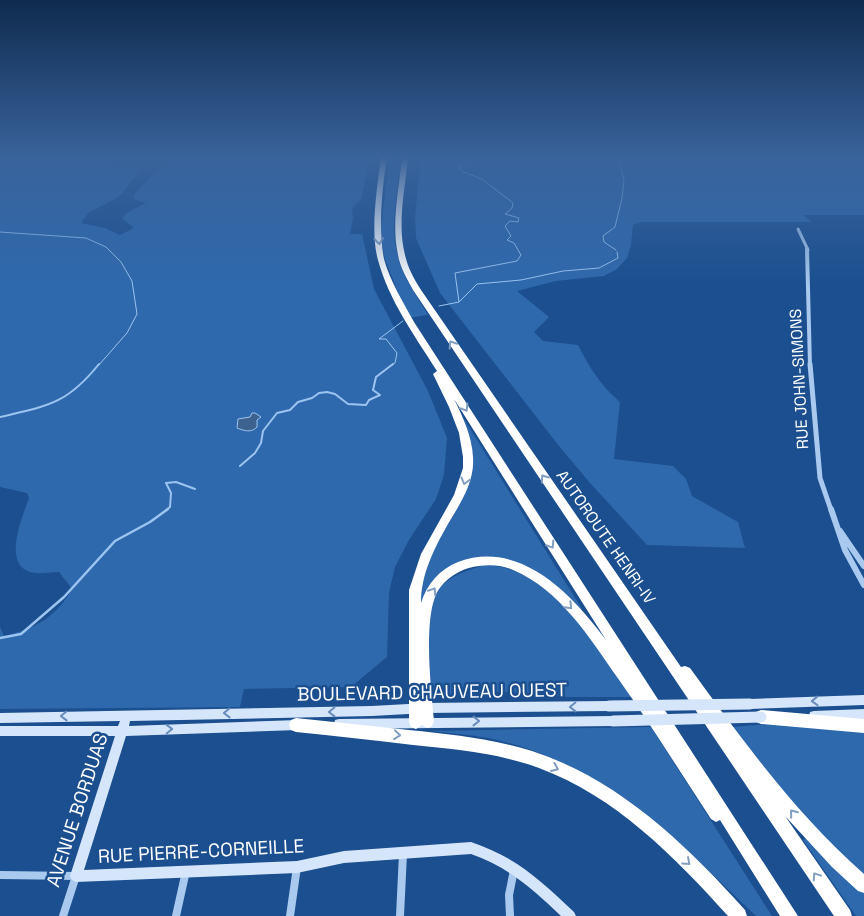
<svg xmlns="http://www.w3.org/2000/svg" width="864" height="916" font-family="'Space Grotesk',sans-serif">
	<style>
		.green { fill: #2e69ad }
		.water { fill: #3c6290; stroke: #9cc4f0 }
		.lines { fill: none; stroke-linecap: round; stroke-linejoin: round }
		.stream-far2 { stroke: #9cc4f0; stroke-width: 1 }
		.stream-far1 { stroke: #9cc4f0; stroke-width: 2 }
		.stream { stroke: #9cc4f0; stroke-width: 2.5 }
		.street-far4 { stroke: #a9c9ee; stroke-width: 3 }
		.street-far3 { stroke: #a9c9ee; stroke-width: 4 }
		.street-far2 { stroke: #a9c9ee; stroke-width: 5 }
		.street-far1 { stroke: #a9c9ee; stroke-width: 6 }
		.street { stroke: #a9c9ee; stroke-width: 8 }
		.secondary { fill: #d6e6fa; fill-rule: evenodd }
		.highway { fill: #fff; fill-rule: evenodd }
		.secondary-bridge { stroke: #d6e6fa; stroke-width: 11 }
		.oneway { stroke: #829ec1 }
		.oneway2 { stroke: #668bba }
		.labels { text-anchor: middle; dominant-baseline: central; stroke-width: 5; stroke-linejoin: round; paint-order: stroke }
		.street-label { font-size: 16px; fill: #fff; stroke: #1b4f8f }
		.near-street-label { font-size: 19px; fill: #fff; stroke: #1b4f8f }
	</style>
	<rect width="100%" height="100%" fill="#1b4f8f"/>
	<!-- green -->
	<path class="green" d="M 0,158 L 77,158 L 140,171 L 119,197 L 89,212 L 81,223 L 105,228 L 120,235 L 134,228 L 122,218 L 128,212 L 146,203 L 135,200 L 133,196 L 153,174 L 180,158 L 178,158 L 370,158 L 361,199 L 352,209 L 353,218 L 350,234 L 362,234 L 374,289 L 428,391 L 447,438 L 444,475 L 436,499 L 409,540 L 395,567 L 389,593 L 387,657 L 351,687 L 244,689 L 240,707 L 0,709 L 0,627 L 4,636 C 35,629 56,617 72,589 L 59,572 C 52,572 43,574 35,573 C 0,568 22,518 29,498 L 27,493 L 0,487 Z
		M 390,158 L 401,158 C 398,190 389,225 398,257 C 403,278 417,296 428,315 L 408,318 L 385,259 L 380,234 Z
		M 417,158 L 849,158 L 864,161 L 864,215 L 804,215 L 811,222 L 642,222 L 633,225 L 631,245 L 627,258 L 617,269 L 604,276 L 556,281 L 517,291 L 549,317 L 534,332 L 543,341 L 578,345 C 589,367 601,386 620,402 L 614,459 L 673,466 L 686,479 L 692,496 L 738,522 L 745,548 L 647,545 L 590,483 L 559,446 L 440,293 L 416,238 L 415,217 L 420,164 Z
		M 464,419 L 582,609 L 579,610 C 540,573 510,542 452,565 L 421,616 L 420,588 L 430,556 L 465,494 L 462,420 Z
		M 484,565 C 549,565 600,650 633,697 L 568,697 L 507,692 L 470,692 L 437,696 L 430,684 L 430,677 C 430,654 425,611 437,592 C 447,576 467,571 484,565 Z
		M 778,723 L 864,732 L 864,875 L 821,836 L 781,790 L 732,727 Z
		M 651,727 L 772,916 L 756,916 C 683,846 607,768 505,742 C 481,735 455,734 430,731 Z
		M 808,837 L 864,891 L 864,916 L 856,916 L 803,840 Z"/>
	<!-- water -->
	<path class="water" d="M 252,413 L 255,413 L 261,417 L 257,420 L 257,427 C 251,433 245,431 237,428 L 238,419 L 250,417 Z"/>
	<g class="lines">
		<!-- stream-far2 -->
		<path class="stream-far2" d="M 0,232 L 86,238 L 106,247 L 121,262 L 132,281 L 137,314 L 127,333 L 98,366
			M 616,250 L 604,242 L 603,236 L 615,227 L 622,198 L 624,180 L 620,166 L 620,158
			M 459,302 L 477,284 L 521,280 L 563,271 L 599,268 L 618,258 L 617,252
			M 439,306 L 459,302 L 455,273 L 517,261 L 521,255 L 514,243 L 507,240 L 511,236 L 505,226 L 510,221 L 518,222 L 519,218 L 505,214 L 512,208 L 513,203 L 482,179 L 461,171 L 459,165 L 472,160 L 472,158
			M 391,366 L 395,363 L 397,353 L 386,339 L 379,339 L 403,321"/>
		<!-- stream-far1 -->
		<path class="stream-far1" d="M 0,417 C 48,406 67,404 99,364
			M 240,466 L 255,453 L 261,443 L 263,431 L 277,413 L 290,410 L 298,402 L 312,398 L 319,393 L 327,392 L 335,394 L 348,404 L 366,405 L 369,400 L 380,395 L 373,390 L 376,377 L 393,364
			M 166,510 L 170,507 L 171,493 L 166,483 L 176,482 L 195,489"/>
		<!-- stream -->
		<path class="stream" d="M 0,638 L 21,634 L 64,597 L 115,541 L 150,522 L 168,509"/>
		<!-- street-far4 -->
		<path class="street-far4" d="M 798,229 L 808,250"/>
		<!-- street-far3 -->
		<path class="street-far3" d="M 807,249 L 810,366"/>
		<!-- street-far2 -->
		<path class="street-far2" d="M 810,364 L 820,478 L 831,510"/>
		<!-- street-far1 -->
		<path class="street-far1" d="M 831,509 L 845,550 L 864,585
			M 840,531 L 864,566"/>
		<!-- street -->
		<path class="street" d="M 0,875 L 76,876 L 63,916
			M 176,916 L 186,871
			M 290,916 L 297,867
			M 400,916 L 403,854
			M 510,916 L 509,895 L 514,870"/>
		<!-- secondary -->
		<path class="secondary" d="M 864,695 L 864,705 L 750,709 L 746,708 L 745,704 L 746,700 L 750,699 Z
			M 609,701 L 613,702 L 614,706 L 613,710 L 609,711 L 426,713 L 372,716 L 130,721 L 129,726 L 298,720 L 302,721 L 303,725 L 302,729 L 298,730 L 126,736 L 84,870 L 297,861 L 344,851 L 471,842 C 516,857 540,880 574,912 L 576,916 L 561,916 C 534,890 507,866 471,854 L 344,863 L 297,873 L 76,882 L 72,880 L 70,876 L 115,736 L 0,736 L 0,726 L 118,726 L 120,721 L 0,723 L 0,713 L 372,706 L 426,703 Z
			M 864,709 L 864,719 L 814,721 L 810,720 L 809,716 L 810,712 L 814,711 Z
			M 613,716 L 617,717 L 618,721 L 617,725 L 613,726 L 339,729 L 335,728 L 334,724 L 335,720 L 339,719 Z"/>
		<!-- highway -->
		<path class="highway" d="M 381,158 L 387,158 C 382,188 378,229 384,259 C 390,281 403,302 414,322 L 798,916 L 780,916 L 720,820 L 716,822 L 711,819 C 680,772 650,723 617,677 C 589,637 560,590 513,570 C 500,564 483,564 469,568 C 455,572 440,583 435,597 C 424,626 431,689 434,721 L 432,726 L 427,728 L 422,725 L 416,729 L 411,727 L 409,722 L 409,590 L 421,554 L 454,495 L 463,468 L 463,457 L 459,433 L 449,407 L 433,374 L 437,371 C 415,336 389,301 378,260 C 370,233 377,187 381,158 ZM 454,399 L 606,640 C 572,594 520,539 458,562 C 440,569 427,584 421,603 C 421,574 434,549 448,524 C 460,504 475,482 473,457 C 472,437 463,417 454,399 Z
			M 402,158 L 408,158 C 405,189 397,224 405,255 C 408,268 414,279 421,290 L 681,667 L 685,666 L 690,668 C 743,741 796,814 864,874 L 864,893 L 858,891 L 832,867 L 785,816 L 850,910 L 852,916 L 834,916 L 413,290 C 407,279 400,267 398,255 C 391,223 399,189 402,158 Z
			M 761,710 L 864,719 L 864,733 L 761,724 L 756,722 L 754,717 L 756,712 Z
			M 296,718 C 334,722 371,726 409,730 C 451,734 492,739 532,751 C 618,779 686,844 745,910 L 747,916 L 728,916 C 675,857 615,796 539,768 C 498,753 455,749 413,745 C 374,740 335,736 296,732 L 291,730 L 289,725 L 291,720 Z"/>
		<!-- secondary-bridge -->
		<path class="secondary-bridge" d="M 609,706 L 750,704
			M 613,721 L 761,717"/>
	</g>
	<!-- one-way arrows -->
	<defs><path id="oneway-chevron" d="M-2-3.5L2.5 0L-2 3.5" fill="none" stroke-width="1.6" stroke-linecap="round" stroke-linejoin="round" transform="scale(1.25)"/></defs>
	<g class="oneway">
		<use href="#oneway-chevron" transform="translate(379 241) rotate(83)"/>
		<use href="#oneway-chevron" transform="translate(452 344) rotate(-123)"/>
		<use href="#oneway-chevron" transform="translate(465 408) rotate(58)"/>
		<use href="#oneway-chevron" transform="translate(544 478) rotate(-125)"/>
		<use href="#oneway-chevron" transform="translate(465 481) rotate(105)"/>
		<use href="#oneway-chevron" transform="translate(551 545) rotate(57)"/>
		<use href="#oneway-chevron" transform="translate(433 591) rotate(-58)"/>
		<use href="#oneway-chevron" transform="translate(569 606) rotate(46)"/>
		<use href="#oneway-chevron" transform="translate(397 735) rotate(6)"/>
		<use href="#oneway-chevron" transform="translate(555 768) rotate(23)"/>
		<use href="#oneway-chevron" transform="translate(793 813) rotate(-129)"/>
		<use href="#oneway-chevron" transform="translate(687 862) rotate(42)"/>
		<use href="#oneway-chevron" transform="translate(816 876) rotate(-124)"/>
	</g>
	<g class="oneway2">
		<use href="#oneway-chevron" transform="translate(815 701) rotate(178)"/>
		<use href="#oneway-chevron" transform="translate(573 707) rotate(179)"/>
		<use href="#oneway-chevron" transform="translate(332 712) rotate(179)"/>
		<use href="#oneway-chevron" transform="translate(227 713) rotate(179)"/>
		<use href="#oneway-chevron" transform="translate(64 716) rotate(179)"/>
		<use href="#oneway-chevron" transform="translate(476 721)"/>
		<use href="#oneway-chevron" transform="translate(169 729) rotate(-2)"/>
	</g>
	<!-- sky -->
	<linearGradient id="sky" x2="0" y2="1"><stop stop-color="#0f2b4f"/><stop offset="0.55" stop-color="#39639b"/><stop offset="1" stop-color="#39639b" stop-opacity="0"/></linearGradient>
	<rect width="864" height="286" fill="url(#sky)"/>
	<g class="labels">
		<!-- street labels -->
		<g class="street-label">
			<text transform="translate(799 379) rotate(-93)">RUE JOHN-SIMONS</text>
			<text transform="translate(606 537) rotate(55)">AUTOROUTE HENRI-IV</text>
		</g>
		<!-- near-street labels -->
		<g class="near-street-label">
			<text transform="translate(432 692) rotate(-1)">BOULEVARD CHAUVEAU OUEST</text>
			<text transform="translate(77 810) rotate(-72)">AVENUE BORDUAS</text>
			<text transform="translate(201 851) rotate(-3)">RUE PIERRE-CORNEILLE</text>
		</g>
	</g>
</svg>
